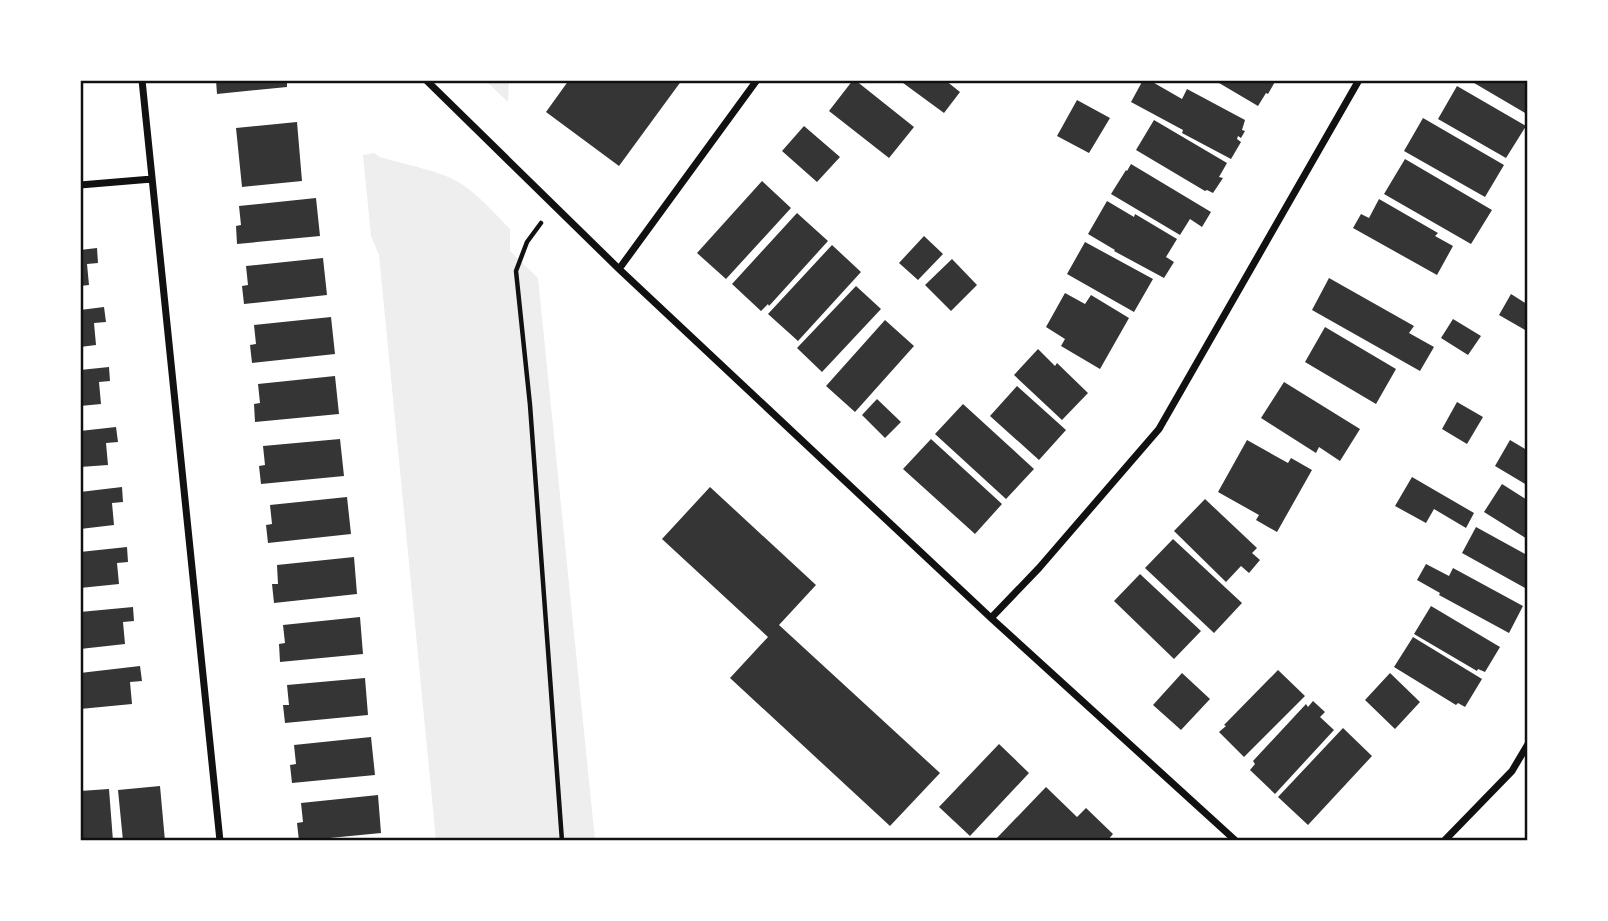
<svg xmlns="http://www.w3.org/2000/svg" width="1608" height="921" font-family="Jost,sans-serif">
	<style>
		.green { fill: #eee }
		.building { fill: #353535 }
		.lines { fill: none; stroke-linecap: round; stroke-linejoin: round }
		.path { stroke: #111; stroke-width: 4.5 }
		.minor { stroke: #111; stroke-width: 7 }
		.neatline { fill: none; stroke: #111; stroke-width: 2.5 }
	</style>
	<rect width="100%" height="100%" fill="#fff"/>
	<!-- green -->
	<path class="green" d="M 486,81 L 509,81 L 508,102 Z
		M 374,153 L 380,157 C 403,164 441,171 460,183 C 479,195 494,213 510,229 L 510,251 L 538,278 L 595,840 L 436,840 L 379,255 L 371,236 L 363,155 Z"/>
	<!-- building -->
	<path class="building" d="M 216,80 L 287,80 L 287,87 L 217,94 Z
		M 569,80 L 682,80 L 619,166 L 546,112 Z
		M 853,80 L 855,80 L 914,127 L 889,158 L 829,111 Z
		M 899,80 L 945,80 L 960,92 L 944,113 Z
		M 1143,80 L 1149,80 L 1182,99 L 1187,89 L 1245,120 L 1242,130 L 1245,131 L 1241,138 L 1238,136 L 1237,139 L 1241,142 L 1231,159 L 1182,133 L 1183,130 L 1131,102 Z
		M 1214,80 L 1276,80 L 1268,94 L 1266,93 L 1258,106 Z
		M 1469,80 L 1527,80 L 1527,114 Z
		M 1457,86 L 1526,126 L 1506,158 L 1438,119 Z
		M 1077,100 L 1110,118 L 1089,153 L 1057,136 Z
		M 1423,118 L 1504,165 L 1485,197 L 1404,151 Z
		M 1154,120 L 1227,163 L 1219,177 L 1223,178 L 1213,193 L 1207,190 L 1205,191 L 1136,150 Z
		M 297,122 L 302,181 L 242,187 L 236,128 Z
		M 804,126 L 840,157 L 817,182 L 782,151 Z
		M 1405,159 L 1492,210 L 1471,244 L 1384,194 Z
		M 1131,164 L 1211,212 L 1202,227 L 1190,219 L 1180,235 L 1111,194 L 1126,170 L 1127,171 Z
		M 762,181 L 791,208 L 726,279 L 697,253 Z
		M 316,198 L 320,236 L 237,244 L 236,226 L 241,225 L 239,206 Z
		M 1379,199 L 1438,233 L 1435,236 L 1453,246 L 1437,275 L 1353,228 L 1361,214 L 1369,218 Z
		M 1107,201 L 1134,217 L 1135,214 L 1177,239 L 1166,257 L 1174,262 L 1164,278 L 1114,251 L 1115,250 L 1088,234 Z
		M 797,213 L 828,241 L 769,306 L 768,304 L 761,311 L 732,284 Z
		M 924,236 L 943,254 L 918,280 L 899,263 Z
		M 1085,242 L 1153,279 L 1134,312 L 1067,274 Z
		M 832,245 L 861,272 L 798,341 L 768,314 Z
		M 97,248 L 98,263 L 87,264 L 89,285 L 80,286 L 80,250 Z
		M 323,258 L 327,295 L 244,304 L 242,286 L 248,285 L 246,266 Z
		M 952,259 L 977,285 L 951,311 L 925,285 Z
		M 1329,278 L 1414,326 L 1409,333 L 1434,347 L 1420,371 L 1312,310 Z
		M 856,286 L 881,309 L 822,372 L 797,348 Z
		M 1065,293 L 1085,304 L 1091,295 L 1129,318 L 1100,369 L 1061,346 L 1065,339 L 1046,327 Z
		M 1511,294 L 1527,304 L 1527,331 L 1499,315 Z
		M 104,307 L 106,322 L 94,323 L 96,345 L 80,347 L 80,310 Z
		M 331,317 L 335,354 L 252,363 L 250,345 L 256,344 L 254,325 Z
		M 1453,319 L 1481,336 L 1468,355 L 1441,338 Z
		M 885,320 L 914,346 L 855,412 L 826,386 Z
		M 1325,327 L 1396,369 L 1376,404 L 1305,362 Z
		M 1038,349 L 1055,366 L 1057,363 L 1088,393 L 1062,420 L 1014,375 Z
		M 109,367 L 110,381 L 99,382 L 101,404 L 80,406 L 80,370 Z
		M 335,376 L 339,414 L 255,422 L 254,404 L 260,403 L 258,384 Z
		M 1284,382 L 1360,429 L 1340,461 L 1319,447 L 1316,453 L 1261,418 Z
		M 1017,386 L 1066,430 L 1039,460 L 990,416 Z
		M 877,399 L 901,422 L 885,438 L 862,415 Z
		M 1457,402 L 1483,417 L 1467,444 L 1442,429 Z
		M 963,404 L 1034,469 L 1006,499 L 935,434 Z
		M 116,427 L 118,442 L 106,443 L 108,465 L 80,467 L 80,431 Z
		M 340,439 L 344,476 L 261,484 L 259,466 L 265,465 L 263,446 Z
		M 931,439 L 1002,504 L 975,534 L 903,469 Z
		M 1247,440 L 1288,463 L 1291,458 L 1312,470 L 1277,532 L 1256,520 L 1259,515 L 1218,492 Z
		M 1510,440 L 1527,450 L 1527,485 L 1495,466 Z
		M 1412,477 L 1474,513 L 1466,528 L 1434,509 L 1426,523 L 1395,506 Z
		M 1502,484 L 1527,500 L 1527,539 L 1484,512 Z
		M 122,487 L 123,502 L 112,503 L 114,525 L 80,529 L 80,492 Z
		M 710,487 L 816,585 L 779,625 L 940,773 L 890,826 L 730,678 L 768,637 L 662,539 Z
		M 347,497 L 351,534 L 268,543 L 266,525 L 272,524 L 270,505 Z
		M 1205,499 L 1257,548 L 1252,553 L 1260,560 L 1249,573 L 1241,566 L 1226,582 L 1174,531 Z
		M 1476,527 L 1527,555 L 1527,589 L 1462,553 Z
		M 1173,539 L 1242,603 L 1214,633 L 1145,568 Z
		M 127,547 L 128,562 L 117,563 L 119,584 L 80,588 L 80,552 Z
		M 354,557 L 357,594 L 274,603 L 272,584 L 278,584 L 277,565 Z
		M 1426,564 L 1449,576 L 1453,568 L 1523,606 L 1509,633 L 1439,595 L 1440,593 L 1417,580 Z
		M 1140,574 L 1201,631 L 1174,659 L 1114,601 Z
		M 1431,606 L 1500,647 L 1485,672 L 1478,669 L 1477,671 L 1414,634 Z
		M 133,607 L 134,621 L 123,622 L 125,644 L 80,649 L 80,612 Z
		M 360,617 L 363,654 L 280,662 L 279,644 L 285,643 L 283,625 Z
		M 1413,637 L 1482,679 L 1465,707 L 1458,703 L 1456,705 L 1394,667 Z
		M 140,666 L 142,681 L 130,682 L 132,704 L 80,709 L 80,673 Z
		M 1278,670 L 1305,696 L 1244,757 L 1219,732 L 1226,726 L 1224,725 Z
		M 1182,673 L 1210,699 L 1181,730 L 1153,705 Z
		M 1390,673 L 1420,702 L 1395,729 L 1365,700 Z
		M 365,678 L 368,715 L 285,723 L 283,705 L 289,705 L 287,685 Z
		M 1313,701 L 1325,712 L 1320,717 L 1334,730 L 1275,794 L 1250,770 L 1255,764 L 1253,761 L 1306,704 L 1308,707 Z
		M 1343,728 L 1372,756 L 1308,825 L 1278,797 Z
		M 371,737 L 375,775 L 292,783 L 290,765 L 296,764 L 294,745 Z
		M 999,744 L 1029,773 L 970,836 L 939,807 Z
		M 160,786 L 165,841 L 123,841 L 118,790 Z
		M 1046,787 L 1077,817 L 1086,808 L 1113,834 L 1107,841 L 994,841 Z
		M 109,789 L 113,841 L 80,841 L 80,791 Z
		M 378,795 L 381,833 L 299,841 L 297,823 L 303,822 L 301,803 Z"/>
	<g class="lines">
		<!-- path -->
		<path class="path" d="M 541,223 L 527,242 L 516,271 L 530,405 L 562,841"/>
		<!-- minor -->
		<path class="minor" d="M 142,80 L 220,841
			M 426,80 L 619,269 L 991,618 L 1236,841
			M 80,185 L 152,179
			M 619,269 L 757,80
			M 991,618 L 1039,568 L 1159,429 L 1359,80
			M 1444,841 L 1512,771 L 1528,744"/>
	</g>
	<!-- border -->
	<rect width="1608" height="921" fill="none" stroke="#ffffff" stroke-width="164"/>
	<rect x="82" y="82" width="1444" height="757" class="neatline"/>
</svg>
